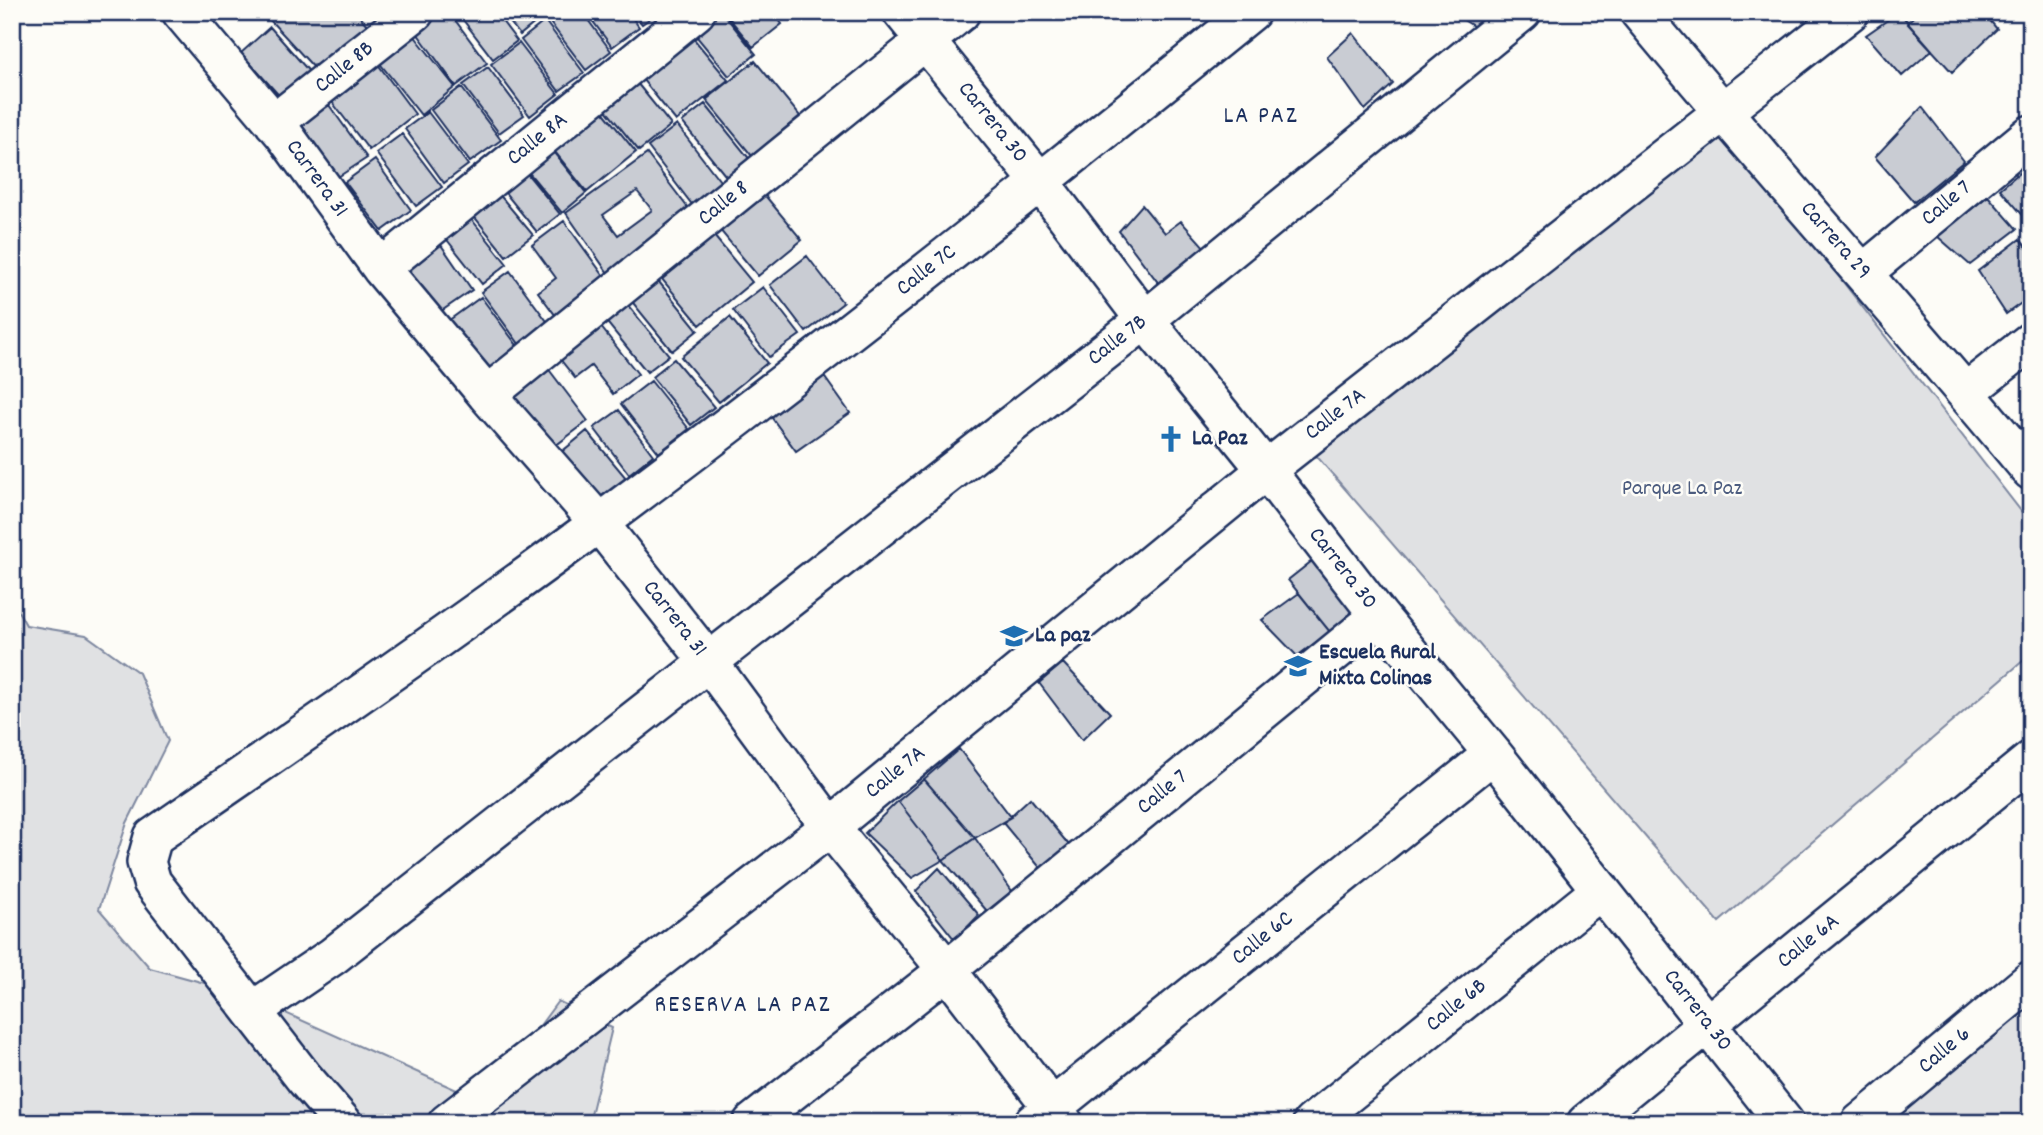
<svg xmlns="http://www.w3.org/2000/svg" width="2043" height="1135" font-family="Dekko,sans-serif">
	<style>
		.green { fill: #e0e1e3; stroke: #7e88a0; stroke-width: 2 }
		.building { fill: #c9ccd3; stroke: #1b2f5e; stroke-width: 2; fill-rule: evenodd }
		.lines { fill: none; stroke-linecap: round; stroke-linejoin: round }
		.minor-casing { stroke: #1b2f5e; stroke-width: 42 }
		.minor { stroke: #fdfcf7; stroke-width: 37 }
		.labels { text-anchor: middle; dominant-baseline: central; stroke-width: 5; stroke-linejoin: round; paint-order: stroke }
		.street-label { font-size: 23px; fill: #1b2f5e; stroke: #fdfcf7 }
		.poi-label { font-size: 23px; font-weight: bold; fill: #1b2f5e; stroke: #fdfcf7; text-anchor: start }
		.park-label { font-size: 23px; fill: #4c5c7f; stroke: #fdfcf7 }
		.neighbourhood-label { font-size: 24px; letter-spacing: 2px; fill: #1b2f5e; stroke: #fdfcf7 }
	</style>
	<rect width="100%" height="100%" fill="#fdfcf7"/>
	<filter id="ink" filterUnits="userSpaceOnUse"><feTurbulence type="fractalNoise" baseFrequency=".0143" numOctaves="2"/><feDisplacementMap in="SourceGraphic" scale="14" xChannelSelector="R" yChannelSelector="G"/><feConvolveMatrix kernelMatrix="1 2 1 2 8 2 1 2 1" color-interpolation-filters="sRGB"/></filter>
	<g filter="url(#ink)">
		<!-- green -->
		<path class="green" d="M 1725,130 L 2031,524 L 2031,654 L 1719,922 L 1307,445 Z
			M 12,600 L 26,625 L 86,635 L 139,673 L 168,741 L 127,823 L 99,909 L 150,968 L 241,993 L 470,1096 L 513,1062 L 558,1001 L 612,1028 L 589,1123 L 12,1123 Z
			M 2031,991 L 2031,1123 L 1883,1123 Z"/>
		<!-- building -->
		<path class="building" d="M 276,12 L 356,12 L 368,26 L 318,72 L 269,19 Z
			M 444,12 L 449,12 L 487,63 L 456,86 L 417,33 Z
			M 457,12 L 495,12 L 517,41 L 493,59 Z
			M 502,12 L 538,12 L 542,17 L 520,35 Z
			M 549,12 L 582,12 L 611,51 L 586,70 L 545,16 Z
			M 586,12 L 628,12 L 639,27 L 612,47 Z
			M 633,12 L 659,12 L 642,24 Z
			M 715,12 L 722,12 L 756,54 L 729,76 L 692,31 Z
			M 724,12 L 773,12 L 782,24 L 753,47 Z
			M 1451,12 L 1465,15 L 1466,12 L 1502,12 L 1484,33 Z
			M 1899,12 L 1932,50 L 1902,76 L 1866,35 Z
			M 1918,12 L 1983,12 L 1997,29 L 1952,72 L 1907,23 Z
			M 545,21 L 584,73 L 559,91 L 521,40 Z
			M 270,27 L 313,76 L 284,101 L 241,53 Z
			M 689,33 L 728,80 L 676,121 L 638,74 Z
			M 1353,33 L 1393,84 L 1365,110 L 1327,57 Z
			M 413,34 L 455,87 L 421,115 L 378,61 Z
			M 519,43 L 558,94 L 530,116 L 491,64 Z
			M 755,61 L 800,116 L 752,156 L 706,100 Z
			M 377,63 L 415,114 L 369,150 L 329,98 Z
			M 488,67 L 524,115 L 499,133 L 463,85 Z
			M 633,78 L 671,125 L 639,151 L 601,104 Z
			M 461,87 L 501,140 L 470,162 L 431,110 Z
			M 705,104 L 752,162 L 729,180 L 682,122 Z
			M 329,105 L 367,158 L 338,177 L 301,124 Z
			M 1922,107 L 1964,161 L 1914,202 L 1875,157 Z
			M 601,109 L 636,152 L 587,192 L 552,148 Z
			M 428,112 L 468,165 L 444,183 L 405,129 Z
			M 677,125 L 723,185 L 694,207 L 648,147 Z
			M 402,134 L 442,187 L 416,206 L 376,153 Z
			M 550,148 L 586,193 L 562,213 L 525,168 Z
			M 647,154 L 691,212 L 608,273 L 566,213 ZM 637,191 L 652,210 L 618,235 L 603,215 Z
			M 375,160 L 411,210 L 382,231 L 345,182 Z
			M 2031,163 L 2031,217 L 2027,220 L 2000,189 Z
			M 525,171 L 560,214 L 537,232 L 502,189 Z
			M 498,193 L 533,235 L 506,256 L 472,214 Z
			M 763,193 L 802,240 L 758,276 L 719,229 Z
			M 1988,196 L 2017,229 L 1970,265 L 1937,236 Z
			M 1142,205 L 1165,233 L 1181,221 L 1206,249 L 1160,285 L 1119,231 Z
			M 469,216 L 507,264 L 482,284 L 444,236 Z
			M 564,221 L 606,279 L 556,316 L 538,292 L 556,278 L 532,245 Z
			M 714,236 L 752,282 L 700,325 L 661,278 Z
			M 437,239 L 472,290 L 437,314 L 403,262 Z
			M 2020,239 L 2031,253 L 2031,296 L 2006,314 L 1978,271 Z
			M 807,256 L 843,303 L 806,332 L 770,285 Z
			M 510,271 L 549,324 L 520,345 L 481,292 Z
			M 655,277 L 698,330 L 672,351 L 629,298 Z
			M 763,287 L 800,335 L 769,357 L 733,310 Z
			M 481,297 L 519,348 L 485,372 L 448,321 Z
			M 621,297 L 669,355 L 647,372 L 600,314 Z
			M 730,317 L 767,363 L 719,402 L 681,357 Z
			M 597,322 L 638,374 L 613,394 L 591,366 L 575,378 L 556,354 Z
			M 674,359 L 714,407 L 691,425 L 652,377 Z
			M 547,367 L 588,421 L 551,449 L 511,395 Z
			M 818,368 L 850,413 L 796,451 L 764,407 Z
			M 651,381 L 689,429 L 659,453 L 621,404 Z
			M 619,410 L 653,455 L 629,474 L 594,428 Z
			M 587,431 L 627,479 L 599,502 L 559,454 Z
			M 1317,557 L 1355,611 L 1330,632 L 1288,580 Z
			M 1299,593 L 1330,632 L 1297,656 L 1262,620 Z
			M 1063,663 L 1110,713 L 1082,740 L 1039,683 Z
			M 959,749 L 1011,817 L 975,838 L 924,779 Z
			M 924,779 L 975,838 L 943,860 L 898,801 Z
			M 1030,798 L 1069,845 L 1042,870 L 1003,823 Z
			M 898,801 L 943,860 L 912,878 L 865,833 Z
			M 975,838 L 1012,891 L 987,911 L 943,860 Z
			M 939,868 L 979,915 L 955,940 L 916,891 Z"/>
		<g class="lines">
			<defs>
				<path id="minor" d="M 181,12 L 283,133 L 381,268 L 487,395 L 599,523 L 708,661 L 830,827 L 947,970 L 1064,1123
					M 902,12 L 1041,183 L 1145,320 L 1266,470 L 1379,616 L 1493,754 L 1785,1123
					M 1639,12 C 1767,167 1903,316 2031,471
					M 274,123 L 415,12
					M 381,268 L 696,12
					M 1863,273 L 2031,134
					M 1966,392 L 2031,341
					M 487,395 L 961,12
					M 252,1011 L 333,956 L 1145,320 L 1522,12
					M 343,1123 L 304,1078 L 152,882 L 146,862 L 153,837 C 303,734 453,631 599,523 C 820,358 1037,186 1251,12
					M 447,1123 L 830,827 L 1266,470 L 1850,12
					M 752,1123 L 947,970 L 1379,616
					M 1033,1123 L 1493,754
					M 1312,1123 L 1601,890
					M 1586,1123 L 2031,760
					M 1860,1123 L 2031,980"/>
			</defs>
			<!-- minor casing -->
			<use href="#minor" class="minor-casing"/>
			<!-- minor -->
			<use href="#minor" class="minor"/>
		</g>
	</g>
	<!-- icons -->
	<defs>
		<symbol id="church-bare" viewBox="-9 -9 18 18"><path d="M-1.2-6h2.4v3.5h3.3v2.4h-3.3V6h-2.4V-.1h-3.3v-2.4h3.3Z" fill="#1f6fb2" stroke="#fdfcf7" stroke-width="2.5" paint-order="stroke"/></symbol>
		<symbol id="school-bare" viewBox="-9 -9 18 18"><path d="M0-5L7-2L0 1L-7-2ZM-4 1L0 2.5L4 1V4Q0 6-4 4Z" fill="#1f6fb2" stroke="#fdfcf7" stroke-width="2.5" paint-order="stroke"/></symbol>
	</defs>
	<g fill-rule="evenodd">
		<use href="#church-bare" x="1152" y="420" width="38" height="38"/>
		<use href="#school-bare" x="995" y="617" width="38" height="38"/>
		<use href="#school-bare" x="1279" y="647" width="38" height="38"/>
	</g>
	<g class="labels">
		<!-- street labels -->
		<g class="street-label">
			<text transform="translate(345 68) rotate(-39)">Calle 8B</text>
			<text transform="translate(992 123) rotate(51)">Carrera 30</text>
			<text transform="translate(538 140) rotate(-39)">Calle 8A</text>
			<text transform="translate(316 179) rotate(54)">Carrera 31</text>
			<text transform="translate(724 204) rotate(-39)">Calle 8</text>
			<text transform="translate(1947 204) rotate(-40)">Calle 7</text>
			<text transform="translate(1835 241) rotate(49)">Carrera 29</text>
			<text transform="translate(927 271) rotate(-38)">Calle 7C</text>
			<text transform="translate(1118 341) rotate(-38)">Calle 7B</text>
			<text transform="translate(1336 415) rotate(-38)">Calle 7A</text>
			<text transform="translate(1342 569) rotate(52)">Carrera 30</text>
			<text transform="translate(674 619) rotate(52)">Carrera 31</text>
			<text transform="translate(896 773) rotate(-39)">Calle 7A</text>
			<text transform="translate(1163 793) rotate(-39)">Calle 7</text>
			<text transform="translate(1263 939) rotate(-39)">Calle 6C</text>
			<text transform="translate(1809 942) rotate(-39)">Calle 6A</text>
			<text transform="translate(1457 1006) rotate(-39)">Calle 6B</text>
			<text transform="translate(1697 1011) rotate(52)">Carrera 30</text>
			<text transform="translate(1945 1051) rotate(-40)">Calle 6</text>
		</g>
		<!-- poi labels -->
		<g class="poi-label">
			<text x="1192" y="439">La Paz</text>
			<text x="1035" y="636">La paz</text>
			<text x="1319" y="653">Escuela Rural<tspan x="1319" dy="26">Mixta Colinas</tspan></text>
		</g>
		<!-- park labels -->
		<g class="park-label">
			<text x="1682" y="489">Parque La Paz</text>
		</g>
		<!-- neighbourhood labels -->
		<g class="neighbourhood-label">
			<text x="1261" y="117">LA PAZ</text>
			<text x="743" y="1006">RESERVA LA PAZ</text>
		</g>
	</g>
	<!-- margin -->
	<rect width="2043" height="1135" fill="none" stroke="#fdfcf7" stroke-width="42"/>
	<rect x="21" y="21" width="2001" height="1093" fill="none" stroke="#1b2f5e" stroke-width="2.5" filter="url(#ink)"/>
</svg>
